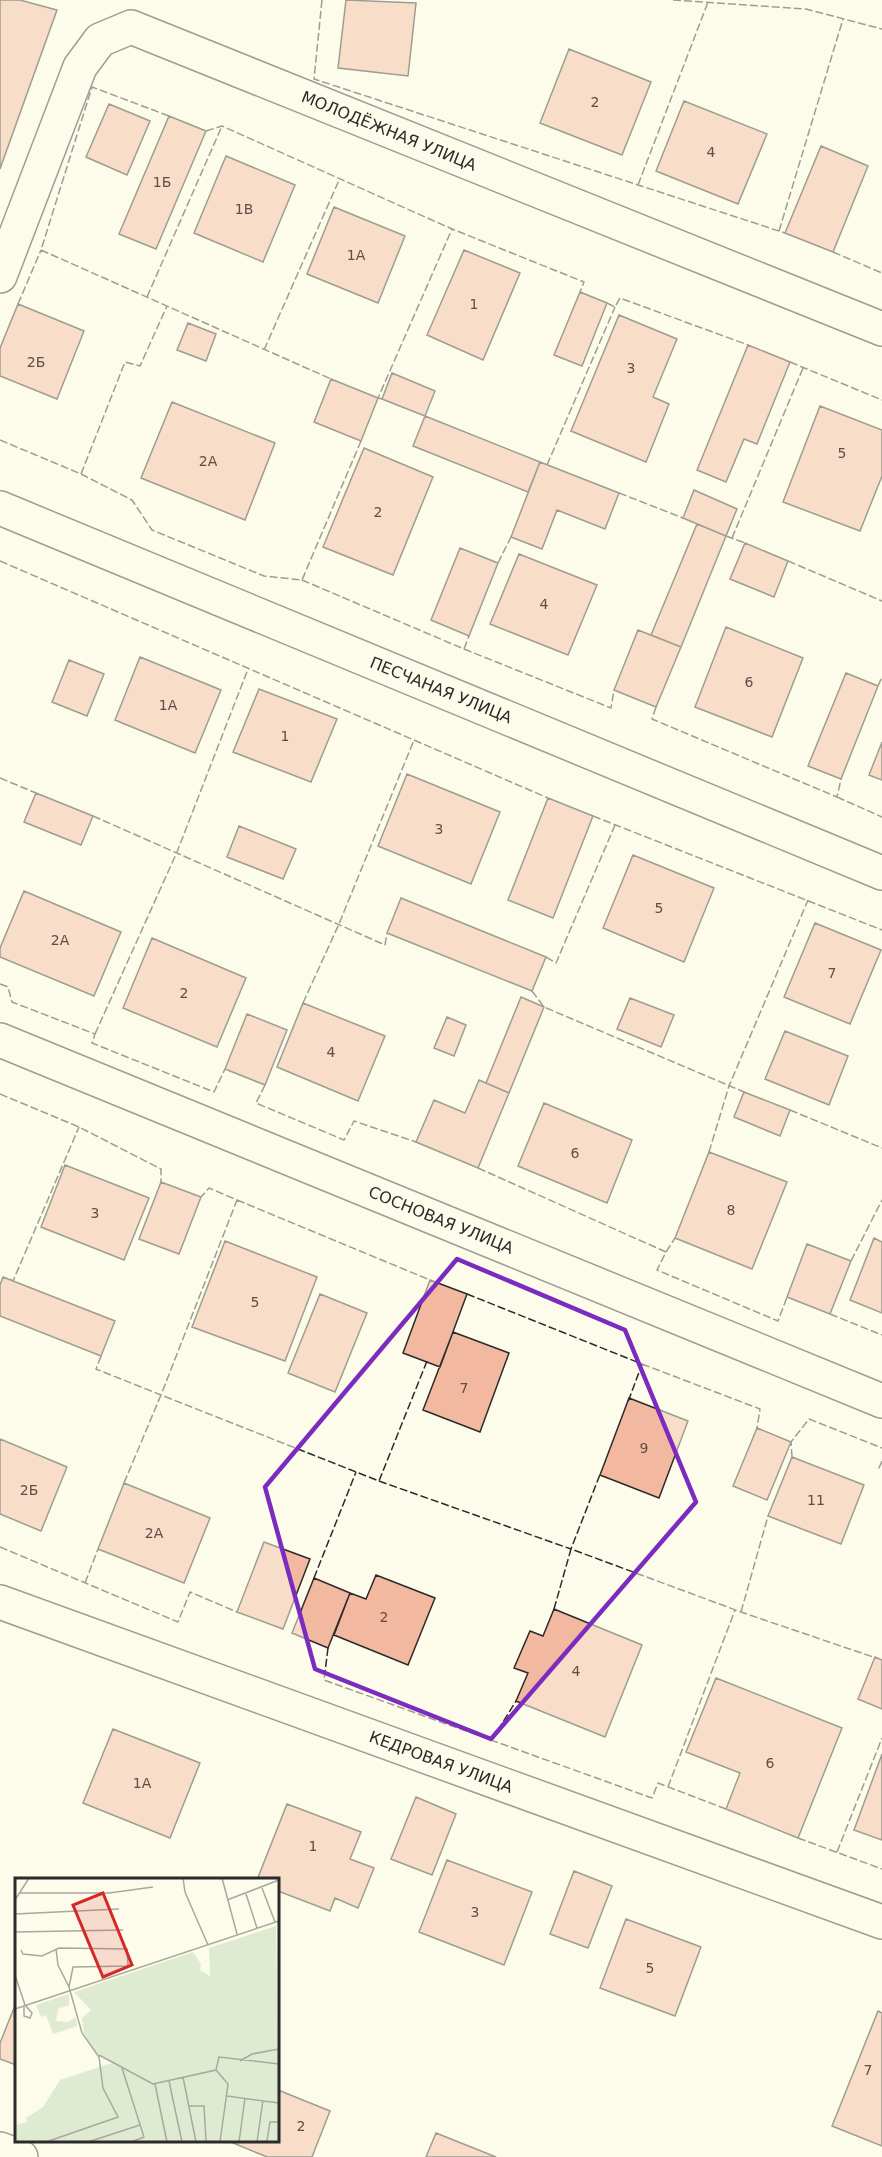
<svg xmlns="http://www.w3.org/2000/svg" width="882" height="2157" font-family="'DejaVu Sans',sans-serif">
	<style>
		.building { fill: #f2b8a0; stroke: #2b2b2b; stroke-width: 1.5 }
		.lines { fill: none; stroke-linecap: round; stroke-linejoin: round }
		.street-casing { stroke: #2b2b2b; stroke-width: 36 }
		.street { stroke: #fdfbea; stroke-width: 33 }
		.fence { stroke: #2b2b2b; stroke-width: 1.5; stroke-dasharray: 8 3; stroke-linecap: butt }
		.marked { fill: none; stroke: #7b2cbf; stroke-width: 4.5; stroke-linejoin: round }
		.labels { text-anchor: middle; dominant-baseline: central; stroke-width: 4.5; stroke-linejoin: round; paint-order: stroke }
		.number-label { font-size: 14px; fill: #5d4e48 }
		.street-label { font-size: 16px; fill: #2b2b2b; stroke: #fdfbea }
		.inset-road { fill: none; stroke: #a9a89e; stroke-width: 1.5 }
		.view { fill: #d62828; fill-opacity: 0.15; stroke: #d62828; stroke-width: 3 }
		.inset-edge { fill: none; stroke: #2b2b2b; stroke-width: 3 }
	</style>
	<rect width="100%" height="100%" fill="#fdfbea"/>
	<!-- building -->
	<path class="building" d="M 0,0 L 20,0 L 57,10 L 0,169 Z
		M 346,0 L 416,3 L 408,76 L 338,68 Z
		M 569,49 L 651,82 L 622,155 L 540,123 Z
		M 684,101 L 767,134 L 738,204 L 656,171 Z
		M 109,104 L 150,121 L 127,175 L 86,157 Z
		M 169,116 L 206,131 L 156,249 L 119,234 Z
		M 821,146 L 868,166 L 833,252 L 785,233 Z
		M 226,156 L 295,185 L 263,262 L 194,233 Z
		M 334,207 L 405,236 L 378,303 L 307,274 Z
		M 464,250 L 520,273 L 483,360 L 427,335 Z
		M 580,292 L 607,303 L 582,366 L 554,355 Z
		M 18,304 L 84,331 L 57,399 L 0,376 L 0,348 Z
		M 619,315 L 677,339 L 653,397 L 669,404 L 646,462 L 571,431 Z
		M 188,323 L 216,334 L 206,361 L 177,350 Z
		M 748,345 L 790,362 L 757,444 L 744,439 L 726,482 L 697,470 Z
		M 392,373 L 435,391 L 425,416 L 382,399 Z
		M 331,379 L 378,398 L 361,441 L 314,422 Z
		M 172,402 L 275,443 L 245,520 L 141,478 Z
		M 820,406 L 882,430 L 882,476 L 860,531 L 783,502 Z
		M 425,416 L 540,462 L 528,492 L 413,446 Z
		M 364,448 L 433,477 L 393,575 L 323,547 Z
		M 540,462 L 619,493 L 605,529 L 557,510 L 542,549 L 511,537 Z
		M 694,490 L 737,509 L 726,536 L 683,518 Z
		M 697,524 L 726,536 L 681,647 L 651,635 Z
		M 745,543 L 788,561 L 774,597 L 730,579 Z
		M 460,548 L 498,563 L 469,636 L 431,620 Z
		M 519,554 L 597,585 L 568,655 L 490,624 Z
		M 726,627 L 803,658 L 772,737 L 695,707 Z
		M 638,630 L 681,647 L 656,707 L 614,690 Z
		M 140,657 L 221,690 L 195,753 L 115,720 Z
		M 69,660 L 104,674 L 87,716 L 52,702 Z
		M 846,673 L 878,686 L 841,779 L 808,766 Z
		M 259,689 L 337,719 L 311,782 L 233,752 Z
		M 882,742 L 882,780 L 869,775 Z
		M 407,774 L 500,812 L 471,884 L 378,846 Z
		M 36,793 L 93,816 L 81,845 L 24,822 Z
		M 548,798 L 593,816 L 553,918 L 508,900 Z
		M 239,826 L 296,849 L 283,879 L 227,857 Z
		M 633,855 L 714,888 L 684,962 L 603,928 Z
		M 24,891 L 121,932 L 94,996 L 0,957 L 0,948 Z
		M 401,898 L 546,957 L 532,991 L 387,933 Z
		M 815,923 L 881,950 L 850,1024 L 784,997 Z
		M 152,938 L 246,978 L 217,1047 L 123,1008 Z
		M 521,997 L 544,1007 L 509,1093 L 486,1083 Z
		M 630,998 L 674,1015 L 661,1047 L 617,1029 Z
		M 303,1003 L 385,1036 L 358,1101 L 277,1067 Z
		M 247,1014 L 287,1030 L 265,1085 L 225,1069 Z
		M 447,1017 L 466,1025 L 454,1056 L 434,1048 Z
		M 785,1031 L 848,1056 L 829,1105 L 765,1079 Z
		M 479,1080 L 509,1093 L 478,1168 L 416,1142 L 434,1100 L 465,1113 Z
		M 744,1092 L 790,1110 L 780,1136 L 734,1117 Z
		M 544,1103 L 632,1140 L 607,1203 L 518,1166 Z
		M 709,1152 L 787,1182 L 752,1269 L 675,1238 Z
		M 65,1165 L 149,1198 L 124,1260 L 41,1227 Z
		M 161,1182 L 201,1197 L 179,1254 L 139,1239 Z
		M 874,1238 L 882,1242 L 882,1313 L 850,1300 Z
		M 225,1241 L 317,1277 L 285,1361 L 192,1327 Z
		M 807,1244 L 851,1261 L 830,1314 L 787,1297 Z
		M 3,1277 L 115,1321 L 101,1356 L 0,1316 L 0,1285 Z
		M 430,1280 L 467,1294 L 440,1367 L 403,1353 Z
		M 320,1294 L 367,1313 L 335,1392 L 288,1373 Z
		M 453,1332 L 509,1353 L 480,1432 L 423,1410 Z
		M 629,1398 L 688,1421 L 659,1498 L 600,1475 Z
		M 757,1428 L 791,1442 L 767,1500 L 733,1486 Z
		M 0,1439 L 67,1467 L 41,1531 L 0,1514 Z
		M 792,1457 L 864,1485 L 841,1544 L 768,1516 Z
		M 124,1483 L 210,1518 L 184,1583 L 98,1549 Z
		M 264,1542 L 310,1559 L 283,1629 L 237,1612 Z
		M 376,1575 L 435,1598 L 408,1665 L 334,1635 L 350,1593 L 366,1599 Z
		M 314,1578 L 350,1593 L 328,1648 L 292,1633 Z
		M 554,1609 L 642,1645 L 605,1737 L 516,1701 L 528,1673 L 514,1668 L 530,1631 L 543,1636 Z
		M 875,1657 L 882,1660 L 882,1709 L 858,1699 Z
		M 716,1678 L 842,1728 L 798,1838 L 726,1809 L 740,1773 L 686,1752 Z
		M 113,1729 L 200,1763 L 170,1838 L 83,1803 Z
		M 882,1754 L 882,1840 L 854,1830 Z
		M 416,1797 L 456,1814 L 432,1875 L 391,1859 Z
		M 287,1804 L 361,1832 L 350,1859 L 374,1868 L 358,1908 L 335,1898 L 330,1911 L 278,1891 L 278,1880 L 257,1880 Z
		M 447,1860 L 532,1892 L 504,1965 L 419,1932 Z
		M 574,1871 L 612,1886 L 588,1948 L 550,1934 Z
		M 626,1919 L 701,1947 L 675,2016 L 600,1988 Z
		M 16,2003 L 16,2065 L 0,2059 L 0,2043 Z
		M 878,2011 L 882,2013 L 882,2146 L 832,2126 Z
		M 278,2090 L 330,2111 L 312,2157 L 267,2157 L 226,2140 L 278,2140 Z
		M 436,2133 L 496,2157 L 426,2157 Z"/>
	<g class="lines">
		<defs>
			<path id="street" d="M 0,276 L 80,67 L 100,40 L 131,27 L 882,329
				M 0,508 L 882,873
				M 0,1040 L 882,1401
				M 0,1602 L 882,1922
				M 0,2149 L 21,2157"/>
		</defs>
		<!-- street casing -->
		<use href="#street" class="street-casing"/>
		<!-- street -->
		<use href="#street" class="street"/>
		<!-- fence -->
		<path class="fence" d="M 322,0 L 314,79 L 785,233
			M 673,0 L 806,9 L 882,29
			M 169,116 L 92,87 L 41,250 L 331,379
			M 206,131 L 222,126 L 452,229 L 584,282 L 580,292
			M 638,185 L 708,2
			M 779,231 L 843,19
			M 833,252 L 882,273
			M 147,297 L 222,126
			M 607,303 L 615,307 L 620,298 L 748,345
			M 18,304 L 41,250
			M 264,350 L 340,178
			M 790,362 L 882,400
			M 382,399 L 378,398 L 452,229
			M 0,440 L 81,474 L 125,362 L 140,366 L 167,306
			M 547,465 L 615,307
			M 81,474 L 132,500 L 152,530 L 264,576 L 302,580 L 361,441
			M 619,493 L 683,518
			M 726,536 L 745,543
			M 732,538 L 803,368
			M 0,561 L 548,798
			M 788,561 L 882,601
			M 498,563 L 511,537
			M 302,580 L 464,649 L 469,636
			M 464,649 L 611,708 L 614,690
			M 878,686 L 882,677
			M 656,707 L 652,719 L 837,797 L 841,779
			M 0,778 L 36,793
			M 837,797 L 882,817
			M 93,816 L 385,945 L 387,933
			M 593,816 L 882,930
			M 546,957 L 556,963 L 615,825
			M 0,984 L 8,987 L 12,1002 L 95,1034 L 92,1043 L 214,1092 L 225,1069
			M 532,991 L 544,1007 L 744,1092
			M 303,1003 L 339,924 L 414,740
			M 95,1034 L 177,852 L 248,669
			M 265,1085 L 256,1103 L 344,1140 L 354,1121 L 416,1142
			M 0,1094 L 79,1127 L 161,1169 L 161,1182
			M 790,1110 L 882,1148
			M 709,1152 L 729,1086 L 808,900
			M 478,1168 L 666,1252 L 657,1270 L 778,1321 L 787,1297
			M 237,1200 L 430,1280
			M 666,1252 L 675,1238
			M 851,1261 L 882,1200
			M 10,1279 L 13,1281 L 79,1127
			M 467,1294 L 642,1364 L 628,1402
			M 830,1314 L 882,1335
			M 101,1356 L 96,1369 L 161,1395 L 237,1200 L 209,1188 L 201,1197
			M 642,1364 L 760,1409 L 757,1428
			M 792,1457 L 791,1442 L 809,1419 L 882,1448
			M 882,1461 L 879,1468 L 882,1469
			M 379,1481 L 571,1549 L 601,1472
			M 124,1483 L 161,1395 L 379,1481 L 427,1361
			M 0,1547 L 178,1622 L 190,1592 L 237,1612
			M 314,1578 L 356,1472
			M 85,1583 L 98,1549
			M 554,1609 L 571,1549 L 741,1612 L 876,1658
			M 741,1612 L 768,1516
			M 328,1648 L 324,1680 L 652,1798 L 658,1783 L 726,1809
			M 492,1740 L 516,1701
			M 668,1787 L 735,1610
			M 798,1838 L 882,1869
			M 837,1852 L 882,1738"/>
	</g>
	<!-- marked area -->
	<path d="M0 0H882V2157H0ZM 457,1259 L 625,1330 L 696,1502 L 491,1739 L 315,1669 L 265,1487 Z" fill="#fdfbea" fill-opacity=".55" fill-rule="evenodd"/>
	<path class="marked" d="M 457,1259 L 625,1330 L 696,1502 L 491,1739 L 315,1669 L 265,1487 Z"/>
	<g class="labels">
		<!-- number labels -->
		<g class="number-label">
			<text x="595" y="102">2</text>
			<text x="711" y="152">4</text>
			<text x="162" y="182">1Б</text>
			<text x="244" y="209">1В</text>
			<text x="356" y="255">1А</text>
			<text x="474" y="304">1</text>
			<text x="36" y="362">2Б</text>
			<text x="631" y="368">3</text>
			<text x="842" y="453">5</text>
			<text x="208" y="461">2А</text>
			<text x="378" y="512">2</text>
			<text x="544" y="604">4</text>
			<text x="749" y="682">6</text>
			<text x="168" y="705">1А</text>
			<text x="285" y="736">1</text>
			<text x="439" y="829">3</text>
			<text x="659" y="908">5</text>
			<text x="60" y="940">2А</text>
			<text x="832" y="973">7</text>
			<text x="184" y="993">2</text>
			<text x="331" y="1052">4</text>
			<text x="575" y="1153">6</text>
			<text x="731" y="1210">8</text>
			<text x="95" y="1213">3</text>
			<text x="255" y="1302">5</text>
			<text x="464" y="1388">7</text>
			<text x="644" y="1448">9</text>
			<text x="29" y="1490">2Б</text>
			<text x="816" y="1500">11</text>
			<text x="154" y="1533">2А</text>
			<text x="384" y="1617">2</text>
			<text x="576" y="1671">4</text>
			<text x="770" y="1763">6</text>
			<text x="142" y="1783">1А</text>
			<text x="313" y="1846">1</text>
			<text x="475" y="1912">3</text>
			<text x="650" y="1968">5</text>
			<text x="868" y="2070">7</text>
			<text x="301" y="2126">2</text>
		</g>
		<!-- street labels -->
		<g class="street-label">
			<text transform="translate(389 131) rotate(22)">МОЛОДЁЖНАЯ УЛИЦА</text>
			<text transform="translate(441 690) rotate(22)">ПЕСЧАНАЯ УЛИЦА</text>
			<text transform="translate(441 1220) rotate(22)">СОСНОВАЯ УЛИЦА</text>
			<text transform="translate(441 1762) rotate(20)">КЕДРОВАЯ УЛИЦА</text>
		</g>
	</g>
	<!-- overview -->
	<g transform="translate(15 1878)">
		<rect width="264" height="264" fill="#fdfbea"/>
		<path d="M 261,48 L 264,264 L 0,264 L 0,247 L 12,244 L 11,240 L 28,229 L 45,202 L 97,185 L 79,173 L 69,155 L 67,140 L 76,132 L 59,114 L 178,74 L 186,86 L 185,92 L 195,98 L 194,70 ZM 54,116 L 54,127 L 43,131 L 41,143 L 53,144 L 61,139 L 62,148 L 38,156 L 31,137 L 26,139 L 21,127 Z" fill="#deebd1"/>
		<path class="inset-road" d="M 168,0 L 170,14 L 193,67M 207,0 L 222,56M 247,10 L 260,44M 4,15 L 94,15 L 138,9M 231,16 L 242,50M 0,22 L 14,0M 212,22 L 264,2M 0,36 L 104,31M 0,54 L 108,52M 6,72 L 8,76 L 27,78 L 44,70 L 112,71 L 113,88 L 58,89 L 54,109M 0,97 L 10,127M 9,129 L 9,138 L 15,140 L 17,135 L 10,127M 0,131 L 264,43M 84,177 L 138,206 L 201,192 L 204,179 L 264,186M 225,183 L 237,176 L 264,171M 107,190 L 129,259 L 116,264M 201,192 L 213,206 L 205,264M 168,199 L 181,264M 154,203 L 167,264M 140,206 L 152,264M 212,218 L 264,225M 174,228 L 189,228 L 191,263M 252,263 L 255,244 L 264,244M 31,264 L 103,239 L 88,210 L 84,179 L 67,155 L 54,109 L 43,87 L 41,71M 73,264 L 125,247M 224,264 L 230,220M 242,264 L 248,222"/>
		<path class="view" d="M 88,15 L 117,87 L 88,99 L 58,27 Z"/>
		<rect width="264" height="264" class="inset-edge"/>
	</g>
</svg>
